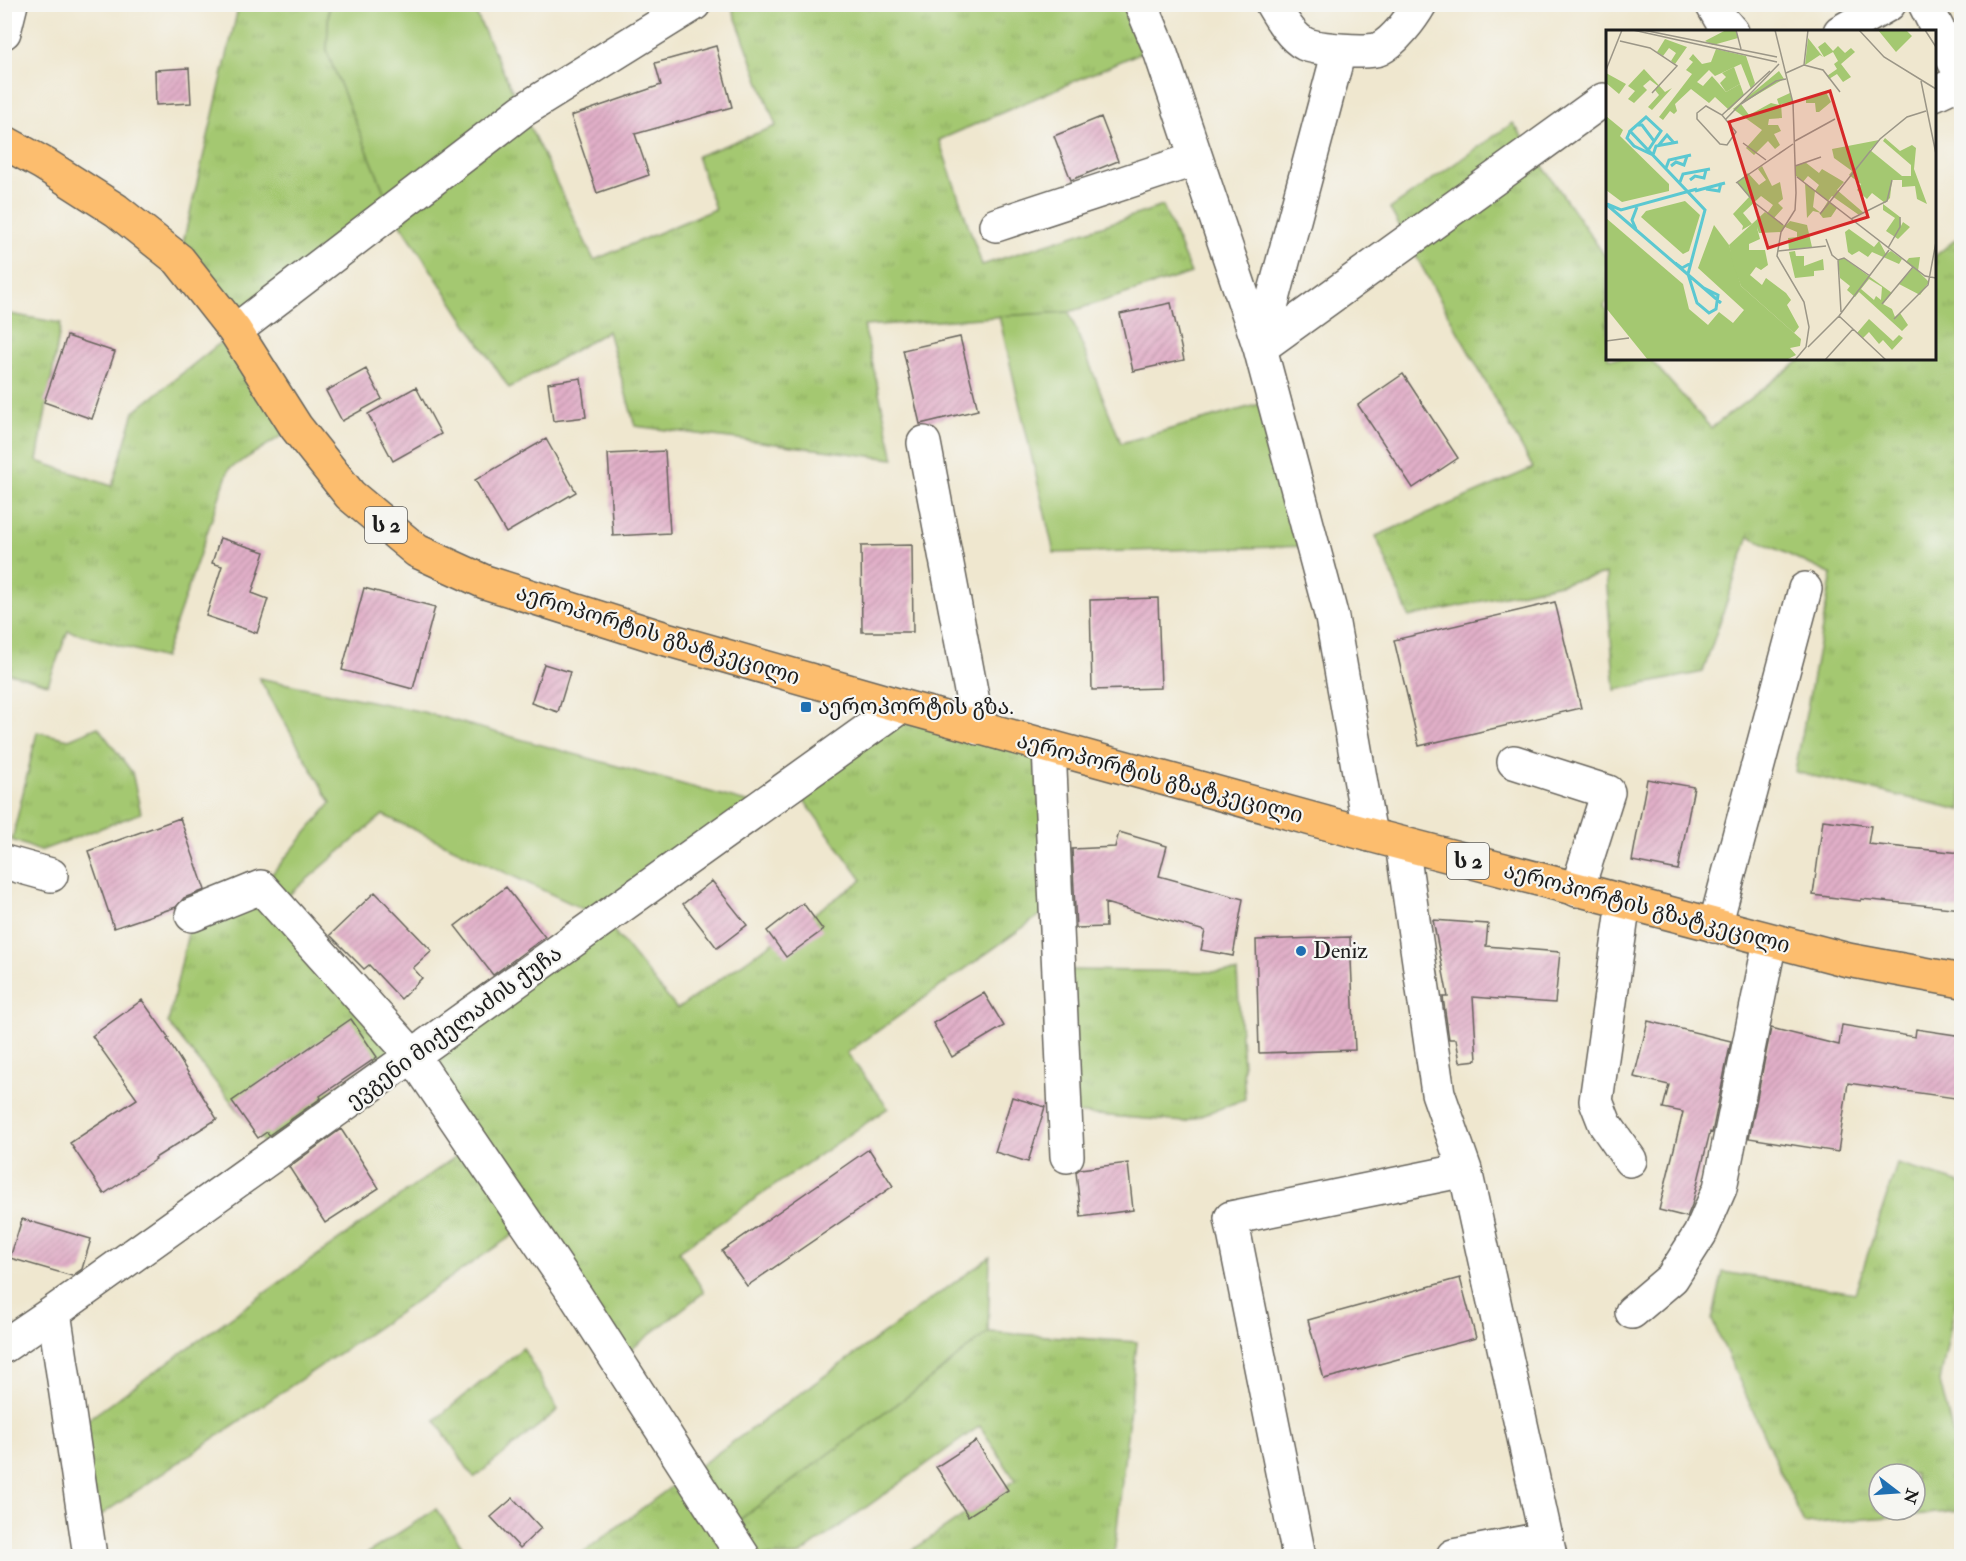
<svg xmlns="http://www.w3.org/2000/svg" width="1966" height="1561" font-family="'IM FELL Double Pica','Noto Serif Georgian',serif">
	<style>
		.grass { fill: url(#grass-tufts); stroke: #607246; stroke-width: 1.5; fill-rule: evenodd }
		.garden { fill: #a4c871; stroke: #607246; stroke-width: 1.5 }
		.building { fill: url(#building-hatch) }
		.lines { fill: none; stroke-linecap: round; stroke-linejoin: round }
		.minor-casing { stroke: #66635b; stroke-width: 36 }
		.highway-casing { stroke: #66635b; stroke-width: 36 }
		.minor { stroke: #fff; stroke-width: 33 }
		.highway { stroke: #fcbd6e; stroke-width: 33 }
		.poi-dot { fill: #1f6fb2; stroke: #f6f6f2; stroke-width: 2 }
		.labels { text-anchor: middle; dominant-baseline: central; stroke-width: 4.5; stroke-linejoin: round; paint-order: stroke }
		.shield { fill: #f6f6f2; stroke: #5d5d5c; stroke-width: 1.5 }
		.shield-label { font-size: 21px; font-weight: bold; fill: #1c1c1c }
		.street-label { font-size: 22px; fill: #1c1c1c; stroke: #f6f6f2 }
		.poi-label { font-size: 22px; fill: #1c1c1c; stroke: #f6f6f2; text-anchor: start }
		.inset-river { fill: none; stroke: #5bc8d1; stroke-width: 3 }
		.inset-road { fill: none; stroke: #9b9687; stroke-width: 1.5 }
		.view { fill: #d62828; fill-opacity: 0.15; stroke: #d62828; stroke-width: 3 }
		.inset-edge { fill: none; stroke: #1c1c1c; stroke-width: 3 }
	</style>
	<defs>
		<pattern id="grass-tufts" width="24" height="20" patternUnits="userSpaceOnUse" patternTransform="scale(1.5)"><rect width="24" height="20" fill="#a4c871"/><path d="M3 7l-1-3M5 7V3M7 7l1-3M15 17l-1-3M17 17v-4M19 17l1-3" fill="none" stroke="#8dab61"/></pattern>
		<pattern id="building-hatch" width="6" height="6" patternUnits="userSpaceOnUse" patternTransform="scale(1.5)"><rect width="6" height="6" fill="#e1afc8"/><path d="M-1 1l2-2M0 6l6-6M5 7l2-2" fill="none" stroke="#c096ab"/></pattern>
	</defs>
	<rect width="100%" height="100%" fill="#f6f6f2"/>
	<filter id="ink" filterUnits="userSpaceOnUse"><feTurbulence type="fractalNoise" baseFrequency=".0167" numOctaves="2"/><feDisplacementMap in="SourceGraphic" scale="12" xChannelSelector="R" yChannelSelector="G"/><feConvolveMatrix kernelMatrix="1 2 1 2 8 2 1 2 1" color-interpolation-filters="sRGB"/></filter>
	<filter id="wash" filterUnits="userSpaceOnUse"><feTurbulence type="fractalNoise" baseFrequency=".008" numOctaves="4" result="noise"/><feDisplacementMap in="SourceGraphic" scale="24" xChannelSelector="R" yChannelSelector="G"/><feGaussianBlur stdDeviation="1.35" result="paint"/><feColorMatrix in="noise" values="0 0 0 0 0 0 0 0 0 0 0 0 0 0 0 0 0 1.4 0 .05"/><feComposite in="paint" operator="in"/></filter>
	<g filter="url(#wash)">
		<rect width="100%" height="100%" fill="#efe7cf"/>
		<!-- grass -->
		<path class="grass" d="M 239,4 L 329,5 L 327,52 L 522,111 L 594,260 L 715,209 L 697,156 L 776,126 L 731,5 L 1141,5 L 1158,45 L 939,140 L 982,265 L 1163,206 L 1191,273 L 1069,312 L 864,326 L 894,459 L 635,426 L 608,331 L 509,388 L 392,211 L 235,331 L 296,427 L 229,469 L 164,658 L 68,631 L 48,684 L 5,672 L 4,313 L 61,323 L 37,461 L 112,486 L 134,412 L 235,331 L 179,260 Z
			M 1513,123 L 1607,259 L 1607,302 L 1604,306 L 1607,310 L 1608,358 L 1650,359 L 1711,428 L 1802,359 L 1934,358 L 1935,256 L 1961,235 L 1961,810 L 1795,772 L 1832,575 L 1749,536 L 1703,672 L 1615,690 L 1606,574 L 1409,617 L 1376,536 L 1533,468 L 1390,209 Z
			M 901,706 L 1049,747 L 1056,904 L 847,1053 L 888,1108 L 679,1251 L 704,1292 L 614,1363 L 525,1227 L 85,1526 L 72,1431 L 470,1146 L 413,1056 L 274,1155 L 168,1023 L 192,915 L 261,887 L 413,1056 L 604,919 L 677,1009 L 862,880 L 792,784 Z
			M 98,727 L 132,772 L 141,813 L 40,851 L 12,840 L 37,732 L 69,739 Z
			M 1064,970 L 1237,972 L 1245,1099 L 1185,1122 L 1072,1113 Z
			M 1897,1164 L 1961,1183 L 1961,1273 L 1940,1382 L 1961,1468 L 1961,1511 L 1804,1524 L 1712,1320 L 1723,1272 L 1855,1293 ZM 1879,1474 L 1915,1474 L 1915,1510 L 1879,1510 Z
			M 988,1332 L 1137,1342 L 1114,1556 L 904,1556 L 1015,1480 L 980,1426 L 798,1556 L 578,1556 L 687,1475 L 724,1531 L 924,1384 Z
			M 523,1348 L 558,1410 L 474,1478 L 435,1420 Z
			M 436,1509 L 469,1556 L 363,1556 Z"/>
		<!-- garden -->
		<path class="garden" d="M 329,5 L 472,5 L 522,111 L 392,211 L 327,52 Z
			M 1069,312 L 1121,443 L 1274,400 L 1313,546 L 1054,553 L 999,316 Z
			M 259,678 L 423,712 L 761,806 L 604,919 L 383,815 L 277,905 L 261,887 L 331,803 Z
			M 990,1257 L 988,1332 L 924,1384 L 724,1531 L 687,1475 Z"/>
		<g id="blocks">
			<!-- building -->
			<path class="building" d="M 716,46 L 732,107 L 635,134 L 649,175 L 597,193 L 571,116 L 661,85 L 655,63 Z
				M 189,68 L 191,103 L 156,105 L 155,70 Z
				M 1101,117 L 1118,161 L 1071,180 L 1054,136 Z
				M 1171,303 L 1184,360 L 1133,371 L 1120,314 Z
				M 67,336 L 115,352 L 92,419 L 44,402 Z
				M 960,337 L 978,410 L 920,424 L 903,350 Z
				M 366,369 L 382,399 L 342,421 L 326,391 Z
				M 1403,374 L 1458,458 L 1413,488 L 1358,405 Z
				M 581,378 L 586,417 L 553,421 L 548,383 Z
				M 416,387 L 441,434 L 393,461 L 368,414 Z
				M 546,439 L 576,492 L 506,533 L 475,480 Z
				M 665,451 L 670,533 L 613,536 L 608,454 Z
				M 220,538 L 265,552 L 252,593 L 268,599 L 257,633 L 206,616 L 222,566 L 212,563 Z
				M 912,545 L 913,632 L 862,632 L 861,546 Z
				M 364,588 L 435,607 L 413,689 L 342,670 Z
				M 1158,598 L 1161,688 L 1092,690 L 1090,600 Z
				M 1555,602 L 1581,708 L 1419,746 L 1394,640 Z
				M 544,664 L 570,672 L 558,712 L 531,703 Z
				M 1647,779 L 1694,787 L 1678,870 L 1632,861 Z
				M 180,818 L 205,890 L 184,898 L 176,907 L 114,928 L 88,851 Z
				M 1823,820 L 1871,826 L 1868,844 L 1962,853 L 1962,909 L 1861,899 L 1861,901 L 1813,895 Z
				M 1119,832 L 1167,846 L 1159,876 L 1243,899 L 1233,956 L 1201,950 L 1205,931 L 1105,903 L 1106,927 L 1076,928 L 1072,849 L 1115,847 Z
				M 712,881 L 747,925 L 717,948 L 683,904 Z
				M 506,887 L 545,937 L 493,975 L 455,926 Z
				M 375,892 L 432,951 L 413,968 L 422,978 L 401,999 L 369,965 L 364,969 L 330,935 Z
				M 803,903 L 823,930 L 786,957 L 767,931 Z
				M 1433,920 L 1488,924 L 1486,946 L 1560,952 L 1555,1003 L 1473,997 L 1477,1060 L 1460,1062 L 1456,1039 L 1449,1039 L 1443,997 L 1448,997 Z
				M 1350,937 L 1355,1050 L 1259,1053 L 1256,940 Z
				M 984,993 L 1004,1026 L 952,1057 L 933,1023 Z
				M 142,1000 L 169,1038 L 167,1039 L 217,1119 L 155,1158 L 156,1159 L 104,1194 L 70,1143 L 137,1099 L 92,1036 Z
				M 351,1019 L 377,1057 L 320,1096 L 321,1098 L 269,1135 L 267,1132 L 258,1138 L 232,1101 Z
				M 1648,1021 L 1731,1041 L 1712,1133 L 1710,1132 L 1692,1205 L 1687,1217 L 1659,1210 L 1683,1112 L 1663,1108 L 1669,1085 L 1634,1077 Z
				M 1842,1025 L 1915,1037 L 1916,1029 L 1962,1036 L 1962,1099 L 1848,1083 L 1838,1152 L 1749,1138 L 1771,1028 L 1839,1045 Z
				M 1012,1097 L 1045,1107 L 1028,1162 L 995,1152 Z
				M 341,1129 L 379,1188 L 325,1223 L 289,1167 Z
				M 869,1149 L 893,1186 L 747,1286 L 722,1251 Z
				M 1128,1163 L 1133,1210 L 1081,1217 L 1076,1172 L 1080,1169 Z
				M 22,1219 L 91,1239 L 82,1269 L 72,1276 L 10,1258 Z
				M 1460,1278 L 1476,1338 L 1324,1379 L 1308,1320 Z
				M 976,1441 L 1008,1490 L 968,1516 L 936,1467 Z
				M 513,1498 L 541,1528 L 520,1548 L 491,1517 Z"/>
		</g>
	</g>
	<g filter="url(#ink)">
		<use href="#blocks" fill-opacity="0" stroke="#66635b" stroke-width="1.5"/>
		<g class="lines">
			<defs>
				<path id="minor" d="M 1141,4 L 1158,45 L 1260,348 L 1332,618 L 1370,835
					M 1272,4 C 1279,16 1292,38 1305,44 C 1316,49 1369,54 1379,49 C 1394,42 1412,18 1420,4
					M 1712,4 L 1720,18 L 1732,32
					M 1925,4 L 1962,77
					M 4,32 L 11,4
					M 1840,32 L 1889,4
					M 1934,94 L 1962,81
					M 996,225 L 1196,159
					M 235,331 L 522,111 L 694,4
					M 1260,348 L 1603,100
					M 1260,348 L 1339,51
					M 924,443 L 978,728
					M 1049,747 L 1067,1156
					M 1514,762 L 1608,792 L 1577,890
					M 1402,844 L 1438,1093 L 1465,1170 L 1550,1556
					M 4,862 L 51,875
					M 1624,902 L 1596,1101 L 1605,1124 L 1630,1160
					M 192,915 L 261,887 L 413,1056 L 576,1296 L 743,1556
					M 1715,926 L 1805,589
					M 54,1312 L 90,1556
					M 1632,1312 L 1672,1278 L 1700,1234 L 1720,1188 L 1770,941
					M 4,1346 L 54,1312 L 901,706
					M 1299,1556 L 1231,1218 L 1465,1170
					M 1453,1556 L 1547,1538"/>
				<path id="highway" d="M 4,142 L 44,164 L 116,210 L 179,260 L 235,331 L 296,427 L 350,495 L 417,551 L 485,582 L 666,639 L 901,706 L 1370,835 L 1848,960 L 1962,981"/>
			</defs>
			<!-- minor casing -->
			<use href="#minor" class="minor-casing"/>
			<!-- highway casing -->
			<use href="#highway" class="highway-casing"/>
			<!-- minor -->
			<use href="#minor" class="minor"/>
			<!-- highway -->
			<use href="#highway" class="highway"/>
		</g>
	</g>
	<!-- markers -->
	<g class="poi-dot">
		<rect x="800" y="701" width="12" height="12" rx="3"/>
		<circle cx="1301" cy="951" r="6"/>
	</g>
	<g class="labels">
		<!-- shield labels -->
		<g class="shield">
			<rect x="365" y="507" width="42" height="36" rx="4.5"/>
			<rect x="1447" y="843" width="42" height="36" rx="4.5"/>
		</g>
		<g class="shield-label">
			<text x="386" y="525">ს 2</text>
			<text x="1468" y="861">ს 2</text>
		</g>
		<!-- street labels -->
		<g class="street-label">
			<text transform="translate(658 635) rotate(17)">აეროპორტის გზატკეცილი</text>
			<text transform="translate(1160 778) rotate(15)">აეროპორტის გზატკეცილი</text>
			<text transform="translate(1647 908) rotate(15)">აეროპორტის გზატკეცილი</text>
			<text transform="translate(454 1027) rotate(-36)">ევგენი მიქელაძის ქუჩა</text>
		</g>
		<!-- poi labels -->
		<g class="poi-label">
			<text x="818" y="707">აეროპორტის გზა.</text>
			<text x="1313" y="951">Deniz</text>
		</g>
	</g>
	<!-- overview -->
	<g transform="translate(1606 30)">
		<rect width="330" height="330" fill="#efe7cf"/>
		<path d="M 120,0 L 130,0 L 132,8 L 107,15 L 99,11 ZM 202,8 L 217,27 L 214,25 L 199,35 ZM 59,9 L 81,17 L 69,34 L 65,31 L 70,23 L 63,18 L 57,26 L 51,22 ZM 110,19 L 140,26 L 149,53 L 145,59 L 135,34 L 109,46 L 103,40 L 91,52 L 97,56 L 106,46 L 120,62 L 134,54 L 138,65 L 123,80 L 109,67 L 103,73 L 85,59 L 69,74 L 71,81 L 68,84 L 64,81 L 57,90 L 53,87 L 86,44 L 80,40 L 87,32 L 83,29 L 87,24 L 96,34 L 105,32 ZM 38,39 L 59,62 L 66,58 L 46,80 L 42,77 L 53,65 L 49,60 L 52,56 L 44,50 L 37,56 L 41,60 L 28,73 L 22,69 L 29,61 L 22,56 ZM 173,41 L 178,49 L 135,74 L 143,85 L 165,73 L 173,75 L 171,69 L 184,63 L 187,73 L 175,74 L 176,88 L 163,89 L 162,95 L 172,95 L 175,101 L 168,104 L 174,115 L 169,119 L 162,111 L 148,125 L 140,118 L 156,100 L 127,79 ZM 0,43 L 20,54 L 13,64 L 0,53 ZM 220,62 L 225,72 L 213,82 L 210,82 L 209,73 L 200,73 L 200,68 ZM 0,86 L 17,100 L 14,106 L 63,154 L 63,161 L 16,172 L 0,160 ZM 279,108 L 294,121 L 306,115 L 310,118 L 308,139 L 321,174 L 311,169 L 309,156 L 296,157 L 296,150 L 286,150 L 284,168 L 279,173 L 266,163 L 261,169 L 251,160 L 255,154 L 243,145 L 246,141 L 228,128 L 226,119 L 273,110 L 264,120 L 296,146 L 305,146 L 305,135 L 277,111 ZM 199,132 L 213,143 L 216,139 L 238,152 L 231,160 L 258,183 L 253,185 L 226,166 L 222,171 L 231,178 L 225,187 L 217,188 L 214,184 L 222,171 L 209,161 L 213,155 L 202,146 L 197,152 L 190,146 L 189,136 ZM 156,136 L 166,156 L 174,152 L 177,169 L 172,173 L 177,178 L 168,188 L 179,196 L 184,191 L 201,195 L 206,217 L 183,220 L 182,208 L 191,207 L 191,202 L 179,197 L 175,202 L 153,203 L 151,198 L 167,175 L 155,166 L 137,183 L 146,194 L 136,200 L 137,196 L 127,184 L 143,167 L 131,152 L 142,143 L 153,155 L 160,150 L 152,139 ZM 79,171 L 94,185 L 83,221 L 77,224 L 35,187 L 40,181 ZM 277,174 L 294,187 L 295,196 L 297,192 L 304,197 L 292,209 L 280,201 L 289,188 L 277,180 ZM 0,188 L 77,254 L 83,279 L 102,295 L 113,282 L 127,293 L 138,280 L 92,238 L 108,195 L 123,215 L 135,256 L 195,309 L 194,316 L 184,318 L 190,325 L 180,330 L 42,330 L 0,278 ZM 243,199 L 268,217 L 273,211 L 280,224 L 285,221 L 296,229 L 293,234 L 266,222 L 262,227 L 253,221 L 246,225 L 242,222 L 239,202 ZM 189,221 L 190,226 L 198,226 L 198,236 L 217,229 L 218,240 L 208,241 L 208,246 L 189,248 L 183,222 ZM 314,227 L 312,241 L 323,252 L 314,265 L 293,254 L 307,238 L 300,232 L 303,228 ZM 238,228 L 286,263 L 277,274 L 286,279 L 289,287 L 294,283 L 302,295 L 296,301 L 253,262 L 249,267 L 241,260 L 244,256 L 234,248 L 232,230 ZM 263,249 L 276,257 L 275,270 L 270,266 L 268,270 L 255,259 Z" fill="#a4c871" fill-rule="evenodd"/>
		<path d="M 272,0 L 300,0 L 306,6 L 290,22 ZM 219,12 L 227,21 L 232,16 L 239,23 L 245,18 L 249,22 L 235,34 L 245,47 L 237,52 L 231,44 L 223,49 L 221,46 L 231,39 L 228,34 L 232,31 L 227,22 L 218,27 L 212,17 ZM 128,37 L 134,54 L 120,62 L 114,53 L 120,47 L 116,43 ZM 199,153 L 209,161 L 207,177 L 215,183 L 207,181 L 201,188 ZM 159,182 L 168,189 L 151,198 L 154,209 L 143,214 L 143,220 L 159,220 L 162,235 L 155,240 L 150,237 L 144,245 L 156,255 L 160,248 L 180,263 L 185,270 L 181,275 L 193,297 L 188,303 L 135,256 L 127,234 L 123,215 ZM 263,289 L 287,311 L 293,305 L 297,308 L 286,320 L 277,310 L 273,314 L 263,302 L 257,308 L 251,303 Z" fill="#a4c871"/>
		<path class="inset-river" d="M 31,95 L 36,95 L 48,111M 24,101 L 21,108 L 28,116 L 47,125 L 50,116 L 72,112M 52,116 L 61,105 L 68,113M 43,119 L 55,101 L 40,87 L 24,101 L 99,180 L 82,244 L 91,273 L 103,283 L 110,279 L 112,265 L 98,258M 65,136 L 70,132 L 78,135 L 81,126M 60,138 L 63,130 L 85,125M 84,150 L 89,146 L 98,148 L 100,140M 74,152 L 77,144 L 104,139M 100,159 L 113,161 L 115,153M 89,161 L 119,153M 0,174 L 115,273M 1,174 L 15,180 L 91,159M 30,199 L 26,190 L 31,177M 69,233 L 76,238 L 85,233"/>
		<path class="inset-road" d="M 27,0 L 171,32M 37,0 L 171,27M 130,0 L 135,19M 169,0 L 187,73 L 190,163 L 189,180 L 175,202 L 171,226 L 198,272 L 203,297 L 200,317 L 189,330M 253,0 L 278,27 L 330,59M 319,0 L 330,17M 14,11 L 44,18 L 71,36 L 46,63M 198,35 L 217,40 L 234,62M 0,40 L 16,0M 180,43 L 198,35 L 202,0M 315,51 L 330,124M 135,74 L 170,51 L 180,49M 100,76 L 116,85 L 130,102 L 121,115 L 114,114 L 91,89 L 91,83 ZM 116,85 L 164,41M 120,89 L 173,34M 189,111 L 229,89M 137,113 L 160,130M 189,136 L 215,127M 191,147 L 319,246 L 330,248M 131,152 L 149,173 L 177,195M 130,153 L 187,114M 214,184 L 274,109 L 301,87 L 320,81M 245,189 L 281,171 L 286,150M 220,209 L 226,225 L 232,230 L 238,228 L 264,246M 282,218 L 294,197 L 294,187M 172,221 L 220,216M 232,230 L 235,282M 276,274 L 307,237M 233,286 L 247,299M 288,289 L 322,255 L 330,212M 0,311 L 23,308M 202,317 L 233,286 L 283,220M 219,330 L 247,299 L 280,330"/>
		<path class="view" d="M 224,61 L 262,187 L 162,218 L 123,92 Z"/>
		<rect width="330" height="330" class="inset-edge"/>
	</g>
	<!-- margin -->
	<rect width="1966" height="1561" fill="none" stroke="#f6f6f2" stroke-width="24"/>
	<!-- north arrow -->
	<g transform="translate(1897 1492) rotate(107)"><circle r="28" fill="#f6f6f2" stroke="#9f9f9c" stroke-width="1.5"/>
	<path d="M0-4.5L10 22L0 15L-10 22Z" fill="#1f6fb2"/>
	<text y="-9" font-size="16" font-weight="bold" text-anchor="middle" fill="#1c1c1c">N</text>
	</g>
</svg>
